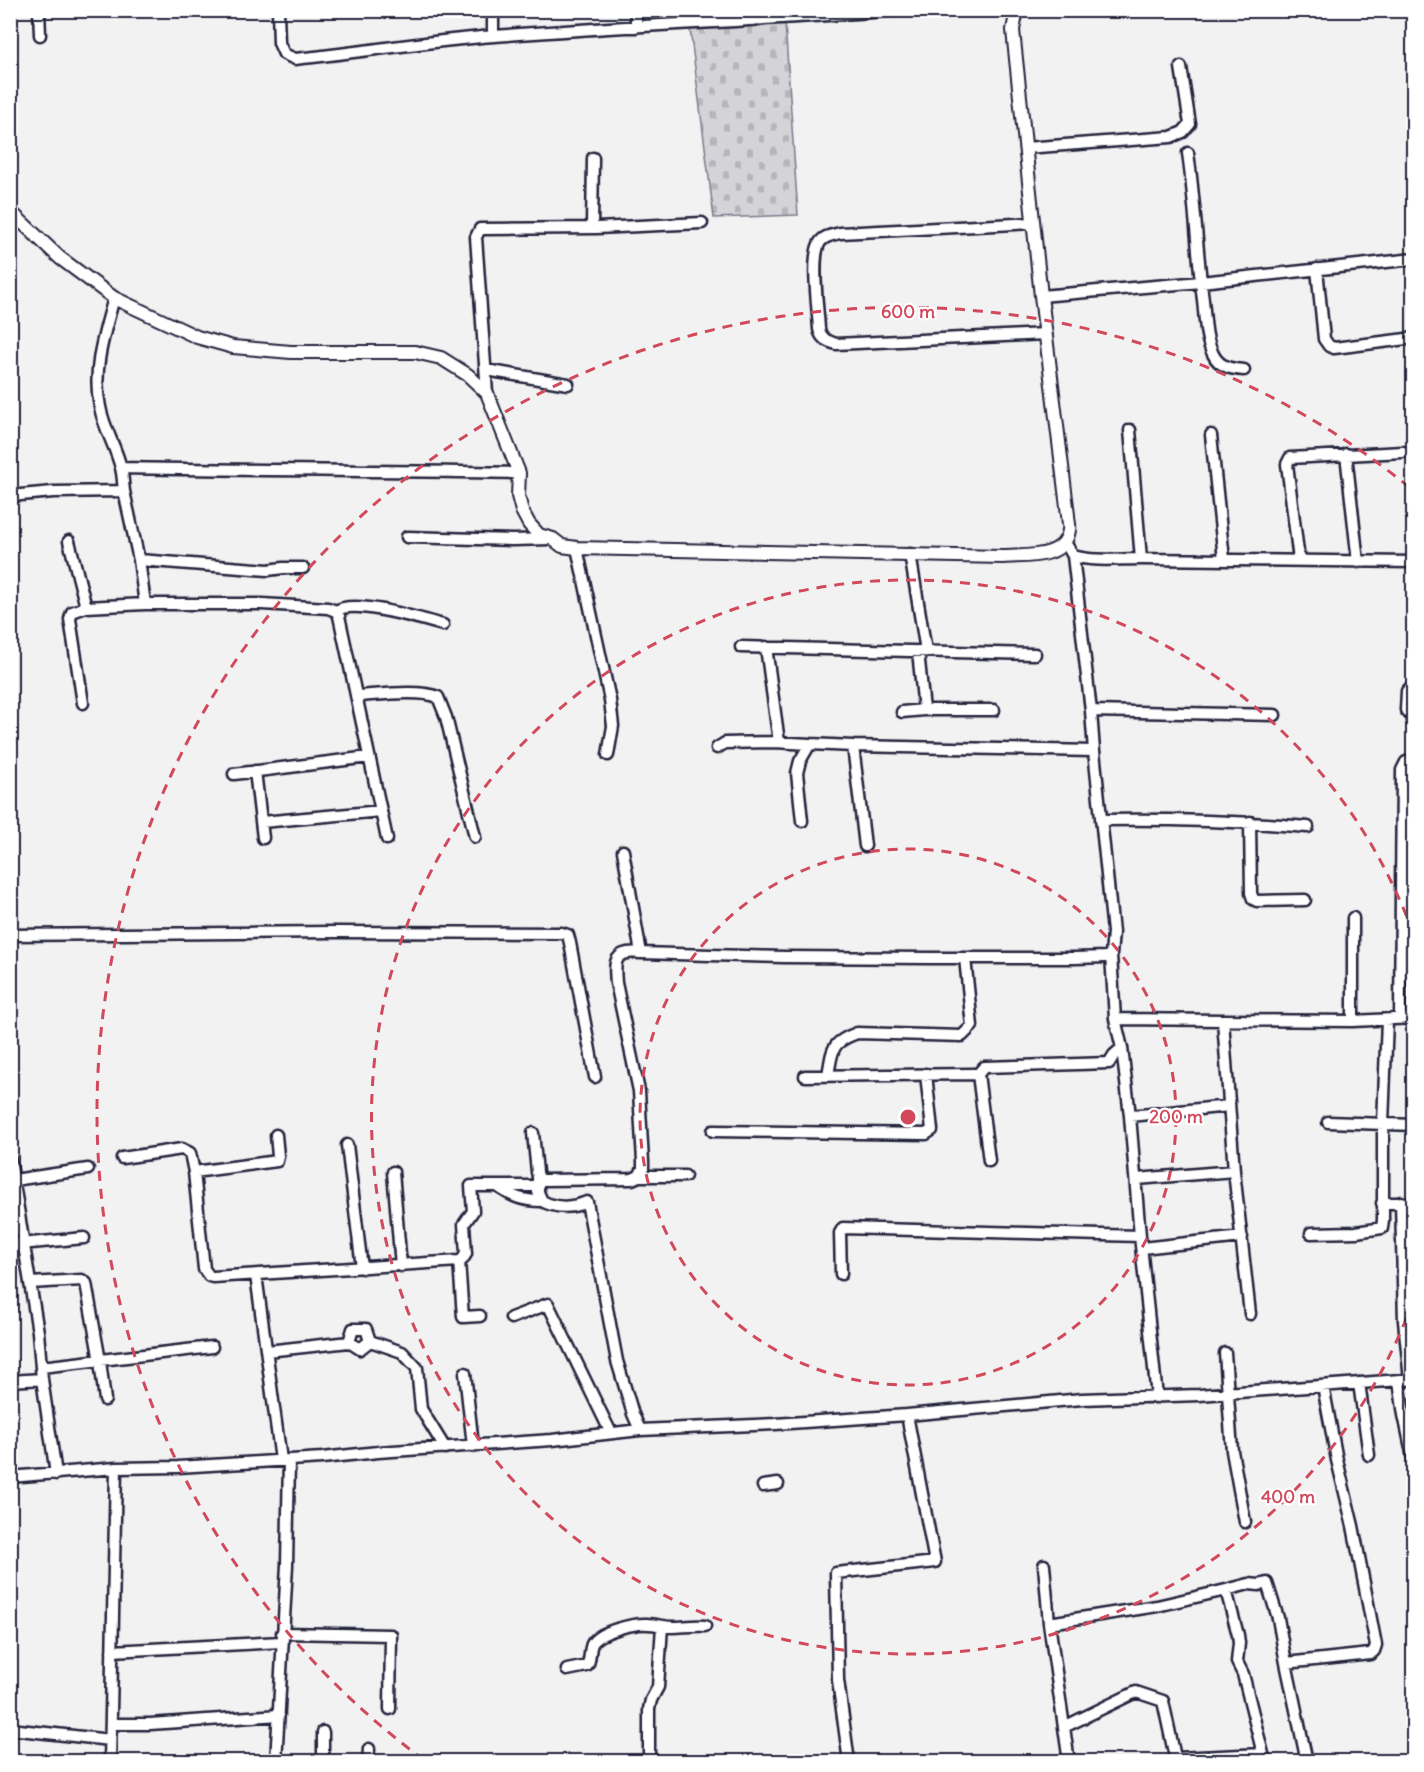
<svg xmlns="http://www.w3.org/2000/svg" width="1424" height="1772" font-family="Delius,sans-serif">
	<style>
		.cemetery { fill: url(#cemetery-stones); stroke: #7a7a8a; stroke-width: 1.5 }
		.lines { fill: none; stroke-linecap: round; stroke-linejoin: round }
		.minor-casing { stroke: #22223b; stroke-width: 15 }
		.tertiary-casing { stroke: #22223b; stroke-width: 16 }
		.minor { stroke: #fff; stroke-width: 10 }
		.tertiary { stroke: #fff; stroke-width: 12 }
		.ring { fill: none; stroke: #d1495b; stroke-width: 3; stroke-dasharray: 10 8 }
		.centre { fill: #d1495b; stroke: #fff; stroke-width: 3 }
		.ring-label { font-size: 18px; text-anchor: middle; font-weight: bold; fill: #d1495b; stroke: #fff; stroke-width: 4.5; stroke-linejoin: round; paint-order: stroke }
	</style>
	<defs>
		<pattern id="cemetery-stones" width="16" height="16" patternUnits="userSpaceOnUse" patternTransform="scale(1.5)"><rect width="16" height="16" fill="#d3d3d8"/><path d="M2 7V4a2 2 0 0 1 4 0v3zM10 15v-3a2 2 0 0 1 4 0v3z" fill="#b5b5ba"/></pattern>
	</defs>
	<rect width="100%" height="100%" fill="#f2f2f3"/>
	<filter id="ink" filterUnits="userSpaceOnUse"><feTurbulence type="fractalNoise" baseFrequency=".0167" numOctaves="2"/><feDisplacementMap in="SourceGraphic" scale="12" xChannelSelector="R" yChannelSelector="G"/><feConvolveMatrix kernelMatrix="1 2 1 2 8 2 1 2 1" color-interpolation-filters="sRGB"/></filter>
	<g filter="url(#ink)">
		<!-- cemetery -->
		<path class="cemetery" d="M 785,23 L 798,215 L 714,218 L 690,29 Z"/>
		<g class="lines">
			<defs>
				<path id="minor" d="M 39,10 L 40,35
					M 278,10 L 279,43 L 284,54 L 295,59 C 362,52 428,41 494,36 C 628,25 763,21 897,10
					M 493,10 L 493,36
					M 636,10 L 636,27
					M 1025,148 L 1171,137 L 1183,132 L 1190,124 L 1181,67
					M 1188,153 C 1195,202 1197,251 1203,300 C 1205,317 1205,339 1213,354 C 1219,367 1231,369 1244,370
					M 1033,223 L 840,233 C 832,235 823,236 819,244 C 811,260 818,309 819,329 C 821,339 827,341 836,344 L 1046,334
					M 592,228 L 593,158
					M 1317,269 L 1324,339 L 1329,346 L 1334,348 L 1414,338
					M 1041,296 L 1201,282 L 1414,259
					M 486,370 L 568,384
					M 487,393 L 476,237 L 480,229 L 597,228 L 702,223
					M 1130,430 L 1141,559
					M 1211,435 L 1224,559
					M 1346,454 L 1358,562
					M 121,468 C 254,471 386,470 519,473
					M 10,496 L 53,492 L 124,491 C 123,484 123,475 121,468 C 116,447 104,429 100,407 C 92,370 104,334 114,298
					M 407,537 L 513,540 L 550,539
					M 69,541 L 86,607
					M 1065,542 L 1073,556 L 1091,711 L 1094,751 L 1113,932 L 1111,955 L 1115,1019 L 1122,1048 L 1130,1116 L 1140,1236 L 1157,1397
					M 577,548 L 610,700 L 613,726 L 608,755
					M 910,554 L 926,651
					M 1073,556 C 1095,562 1118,559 1141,559 L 1414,562
					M 139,560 L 268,570 L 283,568 L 303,568
					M 1299,560 L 1287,464 L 1290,458 L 1403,452
					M 145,604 L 262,604 L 328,608 L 336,611 L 339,616 L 387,839
					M 336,611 C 353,598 421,619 443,625
					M 741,647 L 1035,654
					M 766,647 L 779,742
					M 918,651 L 924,710
					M 1414,684 L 1407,691 L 1406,710 L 1414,719
					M 356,696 C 376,695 421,689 438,697 L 446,717 L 475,837
					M 83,703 L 70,619 L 72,612 L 86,607 L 145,604 L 139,560 L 124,491
					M 1091,711 L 1275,715
					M 902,712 L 924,710 L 994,710
					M 853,746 L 865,846
					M 717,748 L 725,743 L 774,742 L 810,744
					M 255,771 L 263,838
					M 234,774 L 369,757
					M 1101,820 C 1170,819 1239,821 1308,827
					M 802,821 L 797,773 L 800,761 L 810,744 L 853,746 L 1094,751
					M 262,822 L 381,811
					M 1250,822 L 1251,893 L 1253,899 L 1257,901 L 1305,900
					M 623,851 L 641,953 L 784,957 L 929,958 L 1075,958 L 1105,957 L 1111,955
					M 1353,918 L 1353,1021
					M 10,935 L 336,932 L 562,933 L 568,935 L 570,943 L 595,1077
					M 1400,1018 L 1402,770 L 1406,762 L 1414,760
					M 1115,1019 L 1353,1021 L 1414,1018
					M 1223,1020 L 1234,1171 L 1250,1314
					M 978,1074 L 989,1161
					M 828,1075 C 833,1049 830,1043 857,1033 L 962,1036 L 972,1026 L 965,958
					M 805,1076 L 974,1074 L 978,1074 L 984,1067 L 1109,1063 L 1114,1055 L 1122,1048
					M 1130,1116 L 1229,1106
					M 1328,1122 L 1414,1125
					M 713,1131 L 926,1134 L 932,1130 L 926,1074
					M 533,1133 L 537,1172 L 538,1177 L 542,1180 L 632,1179 L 639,1176 L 685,1176
					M 347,1145 L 362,1268
					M 122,1158 L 182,1149 L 190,1153 L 194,1172 L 204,1269 L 209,1276 L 213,1277 L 459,1261 L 462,1260 L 466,1254 L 464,1224 L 473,1211 L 471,1186 L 537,1186
					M 10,1159 L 38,1332 L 42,1379 L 56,1474
					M 194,1172 L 277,1161 L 278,1156 L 276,1135
					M 393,1172 L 401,1266
					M 639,1176 L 643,1169 L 643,1162 L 639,1091 L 616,983 C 614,961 614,950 641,953
					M 538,1177 L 538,1192 L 542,1201 C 557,1209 572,1208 587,1202 L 617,1361 L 633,1414 L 640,1430
					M 1137,1179 L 1234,1171
					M 14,1180 L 88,1169
					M 497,1186 C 512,1197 523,1201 542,1201
					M 1401,1202 L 1404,1321 L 1410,1380
					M 1382,1203 L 1414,1203
					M 1311,1233 L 1356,1232 L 1382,1228 L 1383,1220 L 1383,1124 L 1387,1020
					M 10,1245 L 84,1238
					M 1142,1248 L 1242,1237
					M 459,1261 L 463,1317 L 480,1316
					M 841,1274 L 840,1233 L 843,1228 L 1140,1236
					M 256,1275 L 281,1460
					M 30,1283 L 82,1280 L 86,1283 L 100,1361 L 105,1400
					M 511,1318 L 548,1304 L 611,1433
					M 353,1329 L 366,1329 L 370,1341 L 360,1349 L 349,1342 Z
					M 370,1341 L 402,1352 L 417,1368 L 421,1409 L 445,1448
					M 267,1351 L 349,1342
					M 1225,1353 L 1232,1451 L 1245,1522
					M 41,1367 L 212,1347
					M 465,1373 L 473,1446
					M 10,1381 L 42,1379
					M 1399,1381 L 1404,1415 L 1414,1462
					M 1359,1383 L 1369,1455
					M 10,1477 L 116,1468 L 178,1467 L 322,1458 L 378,1452 L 552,1440 L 640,1430 L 775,1424 L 907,1415 L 1082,1399 L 1199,1395 L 1414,1379
					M 763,1486 L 778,1484
					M 1044,1565 L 1049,1623 L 1069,1762
					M 1226,1590 L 1249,1584 L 1259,1585 L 1267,1583 L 1278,1618 L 1286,1663 L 1307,1762
					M 1049,1623 L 1157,1606 L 1226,1590 L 1238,1635 L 1239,1643 L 1237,1662 L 1243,1674 L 1265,1762
					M 282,1633 L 391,1635 L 390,1709
					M 112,1651 L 282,1642
					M 1286,1663 L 1370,1654 L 1374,1651 L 1376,1645 L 1353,1526 L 1337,1460 L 1323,1386
					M 567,1670 L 587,1666 C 591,1659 589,1651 592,1644 C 599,1631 635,1623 648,1624 C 656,1624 664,1627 672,1627 C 683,1627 693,1625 705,1626
					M 111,1724 L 150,1724 L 279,1715
					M 1064,1727 L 1136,1692 L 1163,1701 L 1176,1762
					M 10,1729 L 110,1740
					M 1176,1758 L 1263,1754
					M 110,1762 L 116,1468
					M 276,1762 L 287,1565 L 289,1460
					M 323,1762 L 323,1732
					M 368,1762 L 369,1749
					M 649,1762 L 649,1709 L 651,1700 L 658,1687 L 662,1626
					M 849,1762 L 838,1680 L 836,1573 L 935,1562 L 907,1415"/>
				<path id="tertiary" d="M 10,211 L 60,258 L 114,298 L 197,337 L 233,347 L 291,352 L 415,352 L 441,358 L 468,375 L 487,393 L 519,473 L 518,496 L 522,511 L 529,524 L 539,535 L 553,539 L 562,546 L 577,548 L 1003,557 C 1025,555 1065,560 1069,530 C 1070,526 1068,520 1068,515 L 1041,296 L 1014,40 L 1013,30 L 1017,10"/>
			</defs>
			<!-- minor casing -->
			<use href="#minor" class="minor-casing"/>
			<!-- tertiary casing -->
			<use href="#tertiary" class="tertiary-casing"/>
			<!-- minor -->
			<use href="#minor" class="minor"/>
			<!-- tertiary -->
			<use href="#tertiary" class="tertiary"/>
		</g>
	</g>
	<!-- distance rings -->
	<g class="ring">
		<circle cx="908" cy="1117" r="268"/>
		<path d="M1413 1301A537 537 0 1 1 1413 933"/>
		<path d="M424 1760A805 805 0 1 1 1409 487"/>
	</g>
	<circle cx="908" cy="1117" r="9" class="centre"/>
	<g class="ring-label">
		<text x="908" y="318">600 m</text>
		<text x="1176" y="1123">200 m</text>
		<text x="1288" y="1503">400 m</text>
	</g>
	<!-- margin -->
	<rect width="1424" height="1772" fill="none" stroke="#fff" stroke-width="36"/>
	<rect x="18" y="18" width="1388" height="1736" fill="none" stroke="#22223b" stroke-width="2" filter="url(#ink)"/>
</svg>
